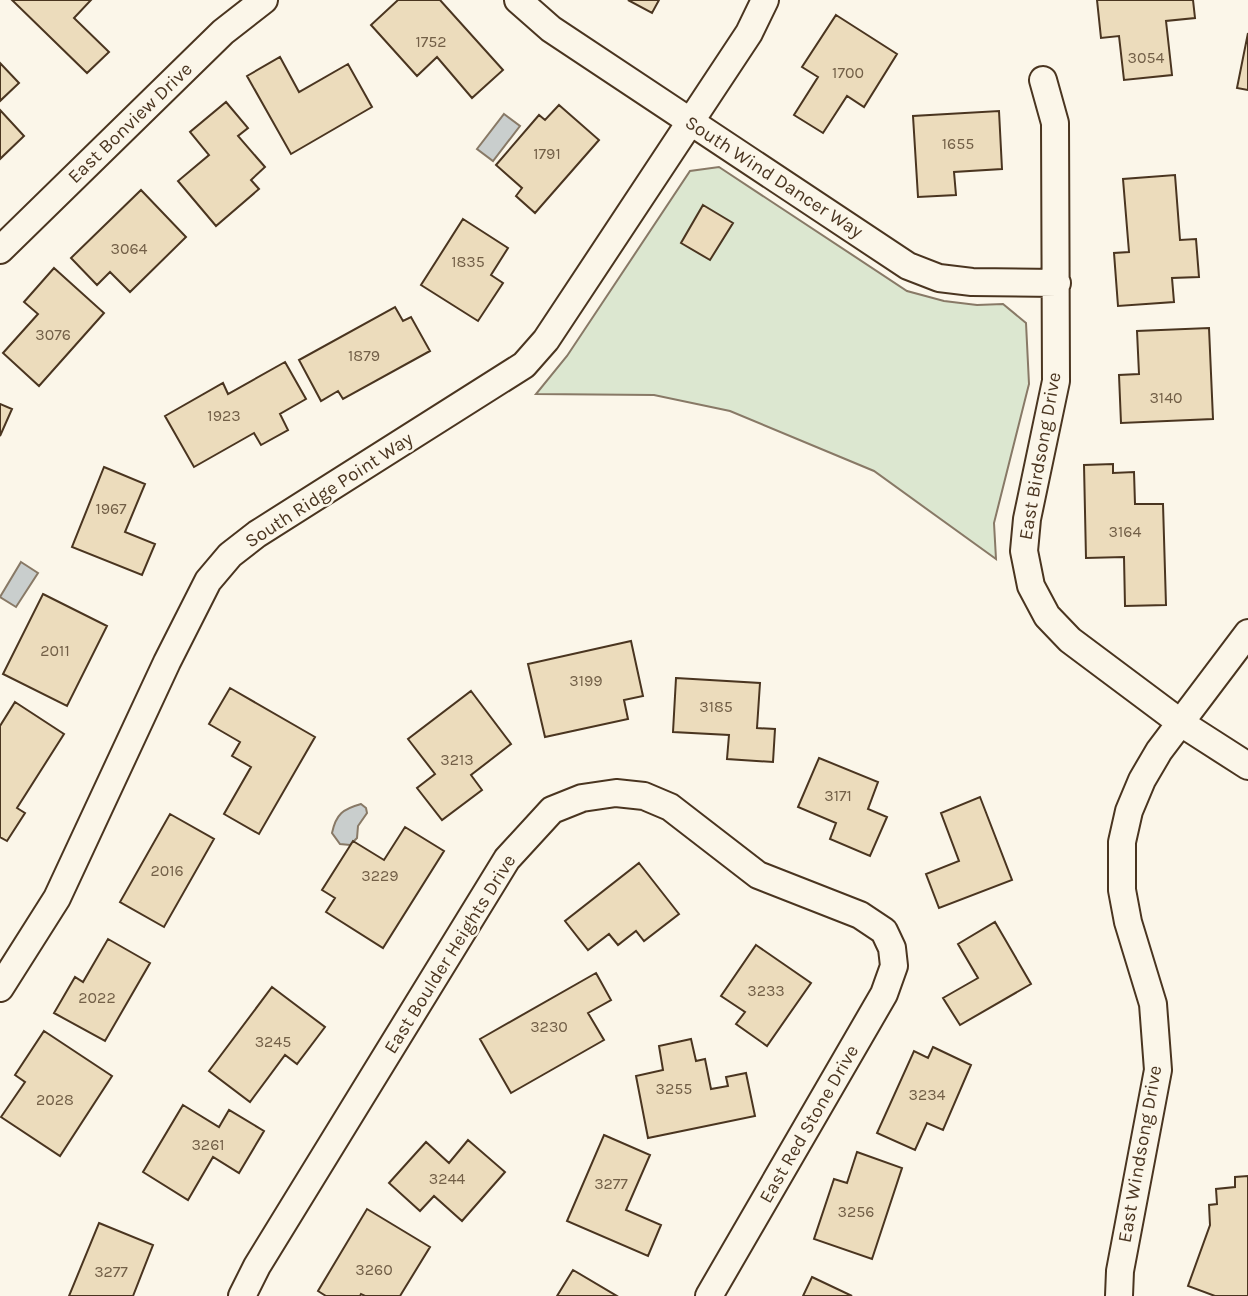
<svg xmlns="http://www.w3.org/2000/svg" width="1248" height="1296" font-family="Karla,sans-serif">
	<style>
		.green { fill: #dce7d0; stroke: #887966; stroke-width: 2 }
		.water { fill: #c9cecd; stroke: #887966; stroke-width: 2 }
		.building { fill: #ecdcbc; stroke: #4a3520; stroke-width: 2 }
		.lines { fill: none; stroke-linecap: round; stroke-linejoin: round }
		.street-casing { stroke: #4a3520; stroke-width: 30 }
		.street { stroke: #fbf6e9; stroke-width: 26 }
		.labels { text-anchor: middle; dominant-baseline: central; stroke-width: 5; stroke-linejoin: round; paint-order: stroke }
		.number-label { font-size: 16px; fill: #725f47 }
		.street-label { font-size: 19px; fill: #4a3520; stroke: #fbf6e9 }
	</style>
	<rect width="100%" height="100%" fill="#fbf6e9"/>
	<!-- green -->
	<path class="green" d="M 719,167 L 907,291 L 944,301 L 977,305 L 1003,304 L 1026,323 L 1029,384 L 994,523 L 996,559 L 874,471 L 730,411 L 654,395 L 536,394 L 567,356 L 690,171 Z"/>
	<!-- water -->
	<path class="water" d="M 504,114 L 520,126 L 493,161 L 477,149 Z
		M 21,562 L 38,573 L 16,607 L 0,597 Z
		M 361,804 L 366,808 L 367,813 L 358,826 L 357,838 L 350,845 L 340,844 L 332,833 C 336,814 343,809 361,804 Z"/>
	<!-- building -->
	<path class="building" d="M 12,0 L 91,0 L 74,18 L 109,52 L 87,73 Z
		M 398,0 L 440,0 L 503,70 L 472,98 L 437,57 L 417,76 L 371,25 Z
		M 628,0 L 659,0 L 652,13 Z
		M 1097,0 L 1193,0 L 1195,18 L 1166,21 L 1172,75 L 1124,80 L 1119,36 L 1101,38 Z
		M 836,15 L 897,54 L 864,107 L 847,96 L 823,133 L 794,115 L 818,77 L 802,67 Z
		M 1248,33 L 1248,90 L 1237,88 Z
		M 280,57 L 299,92 L 348,64 L 372,107 L 291,154 L 247,76 Z
		M 0,63 L 19,83 L 0,101 Z
		M 226,102 L 248,128 L 238,136 L 265,167 L 251,180 L 259,189 L 216,226 L 178,181 L 209,155 L 190,132 Z
		M 559,105 L 599,140 L 535,213 L 516,196 L 522,188 L 496,165 L 539,115 L 545,120 Z
		M 0,110 L 24,136 L 0,159 Z
		M 999,111 L 1002,169 L 954,172 L 956,195 L 918,197 L 913,116 Z
		M 1175,175 L 1180,240 L 1196,239 L 1199,277 L 1172,278 L 1174,302 L 1118,306 L 1114,253 L 1129,252 L 1123,179 Z
		M 141,190 L 186,237 L 130,292 L 110,272 L 97,285 L 71,258 Z
		M 703,205 L 733,223 L 710,260 L 681,243 Z
		M 463,219 L 508,248 L 491,275 L 503,283 L 478,321 L 421,285 Z
		M 54,268 L 104,313 L 39,386 L 3,353 L 38,314 L 24,302 Z
		M 395,307 L 403,321 L 411,317 L 430,351 L 343,399 L 338,391 L 321,401 L 299,360 Z
		M 1209,328 L 1213,419 L 1121,423 L 1119,375 L 1139,374 L 1137,331 Z
		M 285,362 L 306,399 L 280,414 L 288,430 L 261,445 L 254,433 L 194,467 L 165,416 L 223,383 L 228,394 Z
		M 0,404 L 12,409 L 0,436 Z
		M 1113,464 L 1113,473 L 1134,472 L 1135,504 L 1163,504 L 1166,605 L 1125,606 L 1124,557 L 1086,558 L 1084,465 Z
		M 104,467 L 145,484 L 125,532 L 155,544 L 142,575 L 72,547 Z
		M 43,594 L 107,626 L 67,706 L 3,674 Z
		M 631,641 L 643,696 L 624,700 L 628,719 L 545,737 L 528,664 Z
		M 676,678 L 760,683 L 757,728 L 775,729 L 773,762 L 727,759 L 729,735 L 673,732 Z
		M 230,688 L 315,737 L 259,834 L 224,814 L 251,767 L 232,756 L 240,742 L 209,724 Z
		M 471,691 L 511,744 L 471,775 L 482,790 L 442,820 L 417,788 L 435,774 L 408,739 Z
		M 15,702 L 64,734 L 17,808 L 25,813 L 7,841 L 0,837 L 0,726 Z
		M 819,758 L 878,782 L 868,809 L 887,817 L 870,856 L 830,839 L 836,823 L 798,807 Z
		M 980,797 L 1012,880 L 939,908 L 926,874 L 959,861 L 941,813 Z
		M 170,814 L 214,839 L 164,927 L 120,902 Z
		M 405,827 L 444,851 L 383,948 L 326,912 L 335,898 L 322,890 L 353,841 L 384,860 Z
		M 639,863 L 679,914 L 644,941 L 636,931 L 618,945 L 609,934 L 588,950 L 565,921 Z
		M 995,922 L 1031,984 L 960,1025 L 943,998 L 978,978 L 958,944 Z
		M 108,939 L 150,963 L 105,1041 L 54,1013 L 75,977 L 83,982 Z
		M 756,945 L 811,983 L 767,1046 L 736,1024 L 745,1012 L 721,996 Z
		M 596,973 L 611,1000 L 588,1013 L 604,1040 L 511,1093 L 480,1039 Z
		M 272,987 L 325,1027 L 297,1064 L 285,1055 L 250,1102 L 209,1071 Z
		M 44,1031 L 112,1076 L 60,1156 L 1,1117 L 25,1082 L 15,1075 Z
		M 691,1039 L 696,1061 L 705,1059 L 711,1089 L 728,1086 L 726,1077 L 746,1073 L 755,1116 L 648,1138 L 636,1076 L 663,1070 L 659,1046 Z
		M 933,1047 L 971,1065 L 943,1130 L 927,1123 L 915,1150 L 877,1133 L 914,1051 L 928,1058 Z
		M 183,1105 L 219,1127 L 229,1110 L 264,1131 L 239,1173 L 213,1157 L 188,1200 L 143,1172 Z
		M 604,1135 L 650,1155 L 626,1210 L 661,1225 L 648,1256 L 567,1221 Z
		M 468,1140 L 505,1172 L 462,1221 L 434,1196 L 420,1211 L 389,1183 L 426,1142 L 449,1163 Z
		M 857,1152 L 902,1168 L 872,1259 L 814,1239 L 834,1179 L 847,1183 Z
		M 1248,1176 L 1248,1296 L 1215,1296 L 1188,1286 L 1210,1225 L 1209,1205 L 1217,1204 L 1216,1189 L 1235,1187 L 1235,1177 Z
		M 367,1209 L 430,1247 L 400,1296 L 365,1296 L 361,1294 L 360,1296 L 326,1296 L 318,1291 Z
		M 99,1223 L 153,1245 L 133,1296 L 69,1296 Z
		M 573,1270 L 617,1296 L 557,1296 Z
		M 812,1277 L 852,1296 L 803,1296 Z"/>
	<g class="lines">
		<defs>
			<path id="street" d="M 518,0 L 551,29 L 908,266 L 939,278 L 972,282 L 1057,283
				M 1043,80 L 1055,123 L 1056,381 L 1027,519 L 1024,551 L 1031,586 L 1047,616 L 1070,640 L 1181,723 L 1248,766
				M 0,250 L 223,32 L 264,0
				M 0,988 L 57,898 L 167,662 L 208,581 L 230,555 L 257,534 L 524,365 L 546,340 L 749,33 L 765,0
				M 242,1296 L 257,1266 L 507,859 L 552,810 L 582,798 L 616,793 L 644,796 L 670,807 L 758,875 L 860,915 L 884,931 L 892,948 L 894,966 L 884,994 L 709,1296
				M 1119,1296 L 1120,1271 L 1158,1070 L 1153,1004 L 1128,922 L 1122,890 L 1122,842 L 1129,811 L 1142,780 L 1159,751 L 1248,633"/>
		</defs>
		<!-- street casing -->
		<use href="#street" class="street-casing"/>
		<!-- street -->
		<use href="#street" class="street"/>
	</g>
	<g class="labels">
		<!-- number labels -->
		<g class="number-label">
			<text x="431" y="41">1752</text>
			<text x="1146" y="57">3054</text>
			<text x="848" y="72">1700</text>
			<text x="958" y="143">1655</text>
			<text x="547" y="153">1791</text>
			<text x="129" y="248">3064</text>
			<text x="468" y="261">1835</text>
			<text x="53" y="334">3076</text>
			<text x="364" y="355">1879</text>
			<text x="1166" y="397">3140</text>
			<text x="224" y="415">1923</text>
			<text x="111" y="508">1967</text>
			<text x="1125" y="531">3164</text>
			<text x="55" y="650">2011</text>
			<text x="586" y="680">3199</text>
			<text x="716" y="706">3185</text>
			<text x="457" y="759">3213</text>
			<text x="838" y="795">3171</text>
			<text x="167" y="870">2016</text>
			<text x="380" y="875">3229</text>
			<text x="766" y="990">3233</text>
			<text x="97" y="997">2022</text>
			<text x="549" y="1026">3230</text>
			<text x="273" y="1041">3245</text>
			<text x="674" y="1088">3255</text>
			<text x="927" y="1094">3234</text>
			<text x="55" y="1099">2028</text>
			<text x="208" y="1144">3261</text>
			<text x="447" y="1178">3244</text>
			<text x="611" y="1183">3277</text>
			<text x="856" y="1211">3256</text>
			<text x="374" y="1269">3260</text>
			<text x="111" y="1271">3277</text>
		</g>
		<!-- street labels -->
		<g class="street-label">
			<text transform="translate(130 123) rotate(-44)">East Bonview Drive</text>
			<text transform="translate(774 177) rotate(33)">South Wind Dancer Way</text>
			<text transform="translate(1040 456) rotate(-80)">East Birdsong Drive</text>
			<text transform="translate(329 490) rotate(-33)">South Ridge Point Way</text>
			<text transform="translate(450 954) rotate(-58)">East Boulder Heights Drive</text>
			<text transform="translate(809 1124) rotate(-60)">East Red Stone Drive</text>
			<text transform="translate(1140 1154) rotate(-80)">East Windsong Drive</text>
		</g>
	</g>
</svg>
